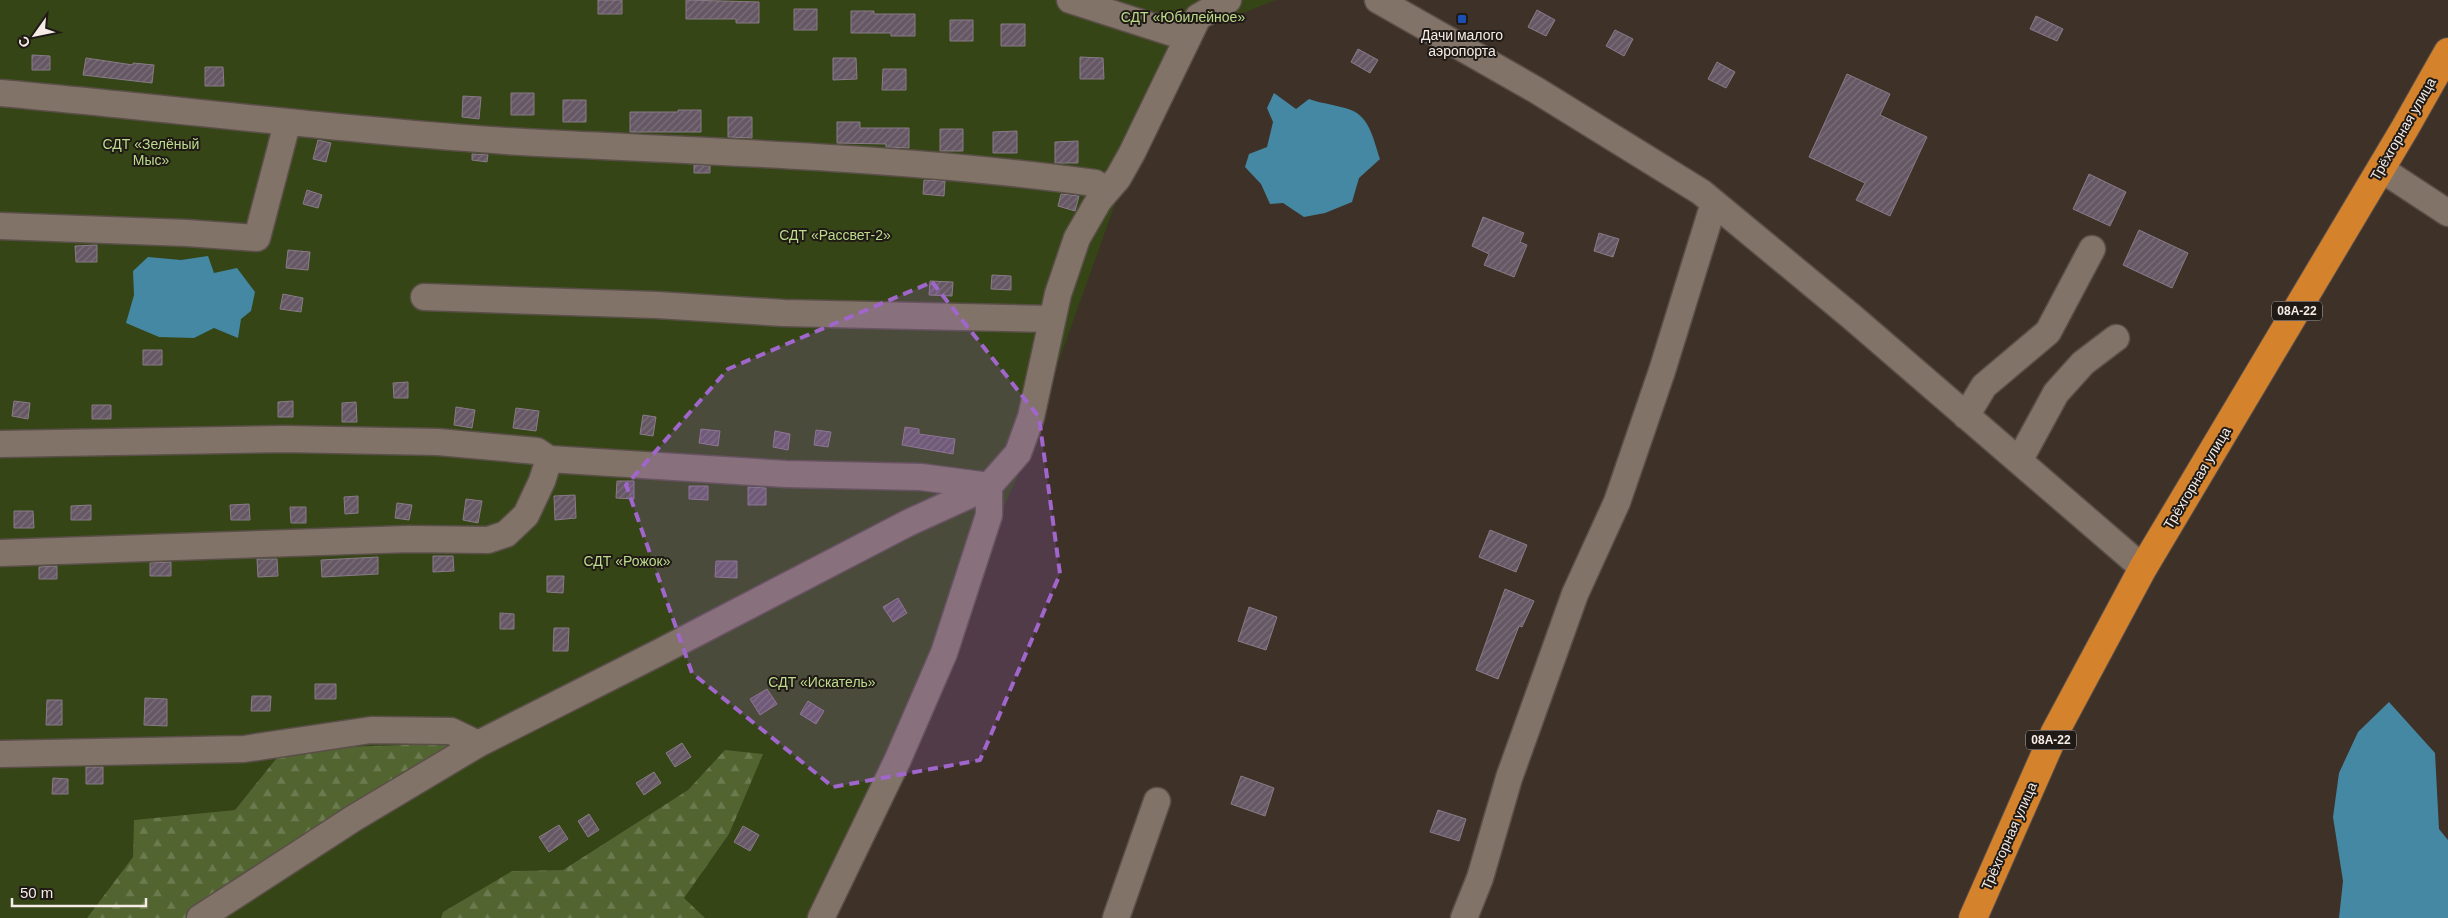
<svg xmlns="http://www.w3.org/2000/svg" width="2448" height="918" font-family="Helvetica,sans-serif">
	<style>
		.green { fill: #354516 }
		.forest { fill: url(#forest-firs) }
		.water { fill: #4588a3 }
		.building { fill: url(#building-hatch); stroke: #897b88 }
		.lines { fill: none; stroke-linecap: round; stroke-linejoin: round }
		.minor-casing { stroke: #5a4f48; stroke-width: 29 }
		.highway-casing { stroke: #5a4f48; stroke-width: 30 }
		.minor { stroke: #827369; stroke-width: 26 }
		.highway { stroke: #d4822c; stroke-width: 28 }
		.marked { fill: #a066cb; fill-opacity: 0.2; stroke: #a066cb; stroke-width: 4; stroke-dasharray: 10 6; stroke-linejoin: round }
		.transit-dot { fill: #1a4fb4; stroke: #201a16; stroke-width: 2 }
		.labels { text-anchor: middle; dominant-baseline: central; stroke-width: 4; stroke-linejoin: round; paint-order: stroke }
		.shield { fill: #201a16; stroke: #b5ada8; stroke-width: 1 }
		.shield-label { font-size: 12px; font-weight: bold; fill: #f5ece6 }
		.park-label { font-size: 14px; fill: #bcdb8b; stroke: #201a16 }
		.poi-label { font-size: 14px; fill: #f5ece6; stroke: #201a16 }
		.street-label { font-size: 14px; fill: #f5ece6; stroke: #201a16 }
	</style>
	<defs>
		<pattern id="forest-firs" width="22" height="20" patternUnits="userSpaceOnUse" patternTransform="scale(1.25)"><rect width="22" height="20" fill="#526531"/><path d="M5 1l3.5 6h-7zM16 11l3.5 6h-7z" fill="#6c7b4f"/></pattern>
		<pattern id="building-hatch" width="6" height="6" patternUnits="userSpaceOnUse" patternTransform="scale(1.25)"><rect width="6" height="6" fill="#655864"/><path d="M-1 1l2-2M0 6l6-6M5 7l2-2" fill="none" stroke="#7c707a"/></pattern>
	</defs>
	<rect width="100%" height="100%" fill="#3e3128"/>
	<!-- green -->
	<path class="green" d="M 0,0 L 1276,0 L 1190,34 L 1120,190 L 1017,478 L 816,918 L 705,918 L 683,898 L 729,834 L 726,750 L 688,790 L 563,870 L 512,871 L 443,912 L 441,918 L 219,918 L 284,749 L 235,810 L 135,820 L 133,857 L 87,918 L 0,918 Z"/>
	<!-- forest -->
	<path class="forest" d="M 495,742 L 219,918 L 87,918 L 133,857 L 134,820 L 235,810 L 284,749 Z
		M 725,750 L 763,754 L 729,834 L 684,898 L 705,918 L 441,918 L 443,912 L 512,871 L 563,870 L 688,790 Z"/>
	<!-- water -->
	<path class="water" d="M 1274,93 L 1296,109 L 1309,99 C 1323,104 1338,105 1351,110 C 1370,117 1374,142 1380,159 L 1359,178 L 1352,202 L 1325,213 L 1304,217 L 1283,203 L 1270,204 L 1261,184 L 1245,167 L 1249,154 L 1267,147 L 1273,122 L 1267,108 Z
		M 208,256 L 214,273 L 237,268 L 255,292 L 251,311 L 241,319 L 238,338 L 214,328 L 194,338 L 159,337 L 126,323 L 134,295 L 133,271 L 148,257 L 181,260 Z
		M 2389,702 L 2435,753 L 2439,829 L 2448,840 L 2448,918 L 2339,918 L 2343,881 L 2333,817 L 2339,773 L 2358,732 Z"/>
	<!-- building -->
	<path class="building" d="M 598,0 L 622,0 L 622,14 L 598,14 Z
		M 686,0 L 759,2 L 759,23 L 736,23 L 736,19 L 686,19 Z
		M 794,9 L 817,9 L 817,30 L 794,30 Z
		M 1537,10 L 1555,20 L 1546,36 L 1528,27 Z
		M 851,11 L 874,11 L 874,14 L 915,14 L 915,36 L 891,36 L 891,33 L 851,33 Z
		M 2036,16 L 2063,29 L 2057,41 L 2030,29 Z
		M 950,20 L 973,20 L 973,41 L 950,41 Z
		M 1001,24 L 1025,24 L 1025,46 L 1001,46 Z
		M 1615,30 L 1633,39 L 1624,56 L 1606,46 Z
		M 1358,49 L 1378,60 L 1370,73 L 1351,62 Z
		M 32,55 L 50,56 L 50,70 L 32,70 Z
		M 1080,57 L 1103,58 L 1104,79 L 1080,79 Z
		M 86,58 L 133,65 L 133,63 L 154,65 L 152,83 L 83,75 Z
		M 833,58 L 856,58 L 857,79 L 833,80 Z
		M 1717,62 L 1735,72 L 1726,88 L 1708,79 Z
		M 205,67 L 223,67 L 224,86 L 205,86 Z
		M 883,69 L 906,69 L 906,90 L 882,90 Z
		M 1847,74 L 1890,94 L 1880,115 L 1927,137 L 1890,216 L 1856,200 L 1865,183 L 1809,157 Z
		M 511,93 L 534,93 L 534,115 L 511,115 Z
		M 463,96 L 481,97 L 479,119 L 462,117 Z
		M 563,100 L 586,100 L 586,122 L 563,122 Z
		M 678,110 L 701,110 L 701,132 L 630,132 L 630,112 L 678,112 Z
		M 728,117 L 752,117 L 752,138 L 728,137 Z
		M 837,122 L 860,122 L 860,128 L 909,128 L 909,148 L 886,147 L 886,144 L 837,143 Z
		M 940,129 L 963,129 L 963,151 L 940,151 Z
		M 1017,131 L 1017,153 L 993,153 L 993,132 Z
		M 318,140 L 331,143 L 326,162 L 313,159 Z
		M 1078,141 L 1078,163 L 1055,163 L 1055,142 Z
		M 472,154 L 488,155 L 487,162 L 472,160 Z
		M 694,165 L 710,166 L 710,173 L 694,173 Z
		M 2089,174 L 2126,192 L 2110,226 L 2073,209 Z
		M 924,180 L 945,181 L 944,196 L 923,194 Z
		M 307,190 L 322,195 L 318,208 L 303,204 Z
		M 1061,194 L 1079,196 L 1075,211 L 1058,206 Z
		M 1483,217 L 1524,233 L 1520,242 L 1527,245 L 1514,277 L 1484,265 L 1489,254 L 1472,246 Z
		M 2139,230 L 2188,253 L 2172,288 L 2123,265 Z
		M 1599,233 L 1619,239 L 1613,257 L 1594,251 Z
		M 97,245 L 97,262 L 76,262 L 75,246 Z
		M 288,250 L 310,252 L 308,270 L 286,268 Z
		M 992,275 L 1011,276 L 1011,290 L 991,289 Z
		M 930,281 L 953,282 L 952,296 L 929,295 Z
		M 283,294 L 303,298 L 301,312 L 280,309 Z
		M 143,350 L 162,350 L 162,365 L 143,365 Z
		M 408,382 L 408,398 L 394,398 L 393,383 Z
		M 14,401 L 30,403 L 28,419 L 12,416 Z
		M 293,401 L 293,417 L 278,417 L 278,402 Z
		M 356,402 L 357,422 L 342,422 L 342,403 Z
		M 92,405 L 111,405 L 111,419 L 92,419 Z
		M 456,407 L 475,410 L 472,428 L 454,425 Z
		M 516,408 L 539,411 L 536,431 L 513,428 Z
		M 643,415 L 656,417 L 653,436 L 640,434 Z
		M 905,427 L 919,429 L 919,434 L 955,439 L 953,454 L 902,445 Z
		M 701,429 L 720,431 L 718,446 L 699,443 Z
		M 816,430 L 831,432 L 828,447 L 814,445 Z
		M 775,431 L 790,434 L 788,450 L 773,447 Z
		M 617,481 L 634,481 L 634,499 L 616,498 Z
		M 689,486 L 708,486 L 708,500 L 689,499 Z
		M 748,487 L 766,488 L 766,505 L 748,505 Z
		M 575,495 L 576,518 L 555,520 L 554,496 Z
		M 358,496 L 358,513 L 345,514 L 344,497 Z
		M 466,499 L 482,501 L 478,523 L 463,520 Z
		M 397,503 L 412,505 L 409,520 L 395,518 Z
		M 249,504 L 250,520 L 231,520 L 230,505 Z
		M 91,505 L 91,520 L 71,520 L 71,506 Z
		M 290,507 L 306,507 L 306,523 L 291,523 Z
		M 14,511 L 33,511 L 34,528 L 14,528 Z
		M 1490,530 L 1527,545 L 1516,572 L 1479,557 Z
		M 433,556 L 453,556 L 454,571 L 433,572 Z
		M 378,557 L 378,574 L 322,577 L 321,560 Z
		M 257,559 L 277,559 L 278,576 L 258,577 Z
		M 716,561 L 737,561 L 737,578 L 715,577 Z
		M 171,562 L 171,576 L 150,576 L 150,563 Z
		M 57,566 L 57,579 L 39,579 L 39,567 Z
		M 547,576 L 564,576 L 563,593 L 547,592 Z
		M 1505,589 L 1534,601 L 1522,627 L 1519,626 L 1498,679 L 1476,670 Z
		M 898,598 L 907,613 L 893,622 L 883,607 Z
		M 1249,607 L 1277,617 L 1266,650 L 1238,641 Z
		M 500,613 L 514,614 L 514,629 L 500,629 Z
		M 554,628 L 569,628 L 568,651 L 553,651 Z
		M 315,684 L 336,684 L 336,699 L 315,699 Z
		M 767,689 L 777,704 L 760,715 L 750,699 Z
		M 252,696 L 271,696 L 270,711 L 251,711 Z
		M 145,698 L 167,699 L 167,726 L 144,725 Z
		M 47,700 L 62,700 L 62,725 L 46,725 Z
		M 808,701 L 824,711 L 816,724 L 800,714 Z
		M 682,743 L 691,757 L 675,767 L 666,753 Z
		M 86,767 L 103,767 L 103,784 L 86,784 Z
		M 654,772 L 661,783 L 644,795 L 636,783 Z
		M 1241,776 L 1274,788 L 1265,816 L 1231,804 Z
		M 53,778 L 68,779 L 68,794 L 52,794 Z
		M 1438,810 L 1466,819 L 1459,841 L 1430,832 Z
		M 589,814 L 599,830 L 588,837 L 578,821 Z
		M 559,825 L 568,839 L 549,852 L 539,837 Z
		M 743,826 L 759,835 L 750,851 L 734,842 Z"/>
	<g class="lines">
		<defs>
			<path id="minor" d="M 1070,0 L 1188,38
				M 1378,0 L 1536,90 L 1701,192 L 1852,317 L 2143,568
				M 0,93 C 169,108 337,130 506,141 C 702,152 899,156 1095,183 L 1102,196
				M 2381,169 L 2448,213
				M 0,226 L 187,233 L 257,238 L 287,124
				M 424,297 L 657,305 L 784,313 L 1051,319
				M 1966,416 L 1984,386 L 2048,332 L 2092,249
				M 0,444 L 284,439 L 438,442 L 537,451 L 549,459 L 786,474 L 921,477 L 989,486
				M 2019,461 L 2056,393 L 2083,363 L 2116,338
				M 0,553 L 409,539 L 488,540 L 506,534 L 526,515 L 542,481 L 549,459
				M 0,754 L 244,749 L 371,730 L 451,731 L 478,744 L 660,652 L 908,523 L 989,486 L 1018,453 L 1031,417 L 1058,294 L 1077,238 L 1099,200 L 1118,178 L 1132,153 L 1198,17 L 1228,0
				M 200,918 L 354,818 L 478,744
				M 821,918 L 898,759 L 944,653 L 989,515 L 989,486
				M 1116,918 L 1157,801
				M 1464,918 L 1480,878 L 1509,778 L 1575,594 L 1617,502 L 1662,371 L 1714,203"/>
			<path id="highway" d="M 1973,918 L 2055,732 L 2143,568 L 2405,128 L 2448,52"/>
		</defs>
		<!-- minor casing -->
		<use href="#minor" class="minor-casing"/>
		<!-- highway casing -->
		<use href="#highway" class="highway-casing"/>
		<!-- minor -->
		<use href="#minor" class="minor"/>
		<!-- highway -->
		<use href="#highway" class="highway"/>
	</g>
	<!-- marked area -->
	<path class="marked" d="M 932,282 L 1039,417 L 1060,574 L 980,760 L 833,787 L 692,673 L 626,485 L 728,369 Z"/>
	<!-- markers -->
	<rect class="transit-dot" x="1457" y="14" width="10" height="10" rx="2.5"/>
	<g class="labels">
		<!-- shield labels -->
		<g class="shield">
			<rect x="2272" y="301.5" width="50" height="19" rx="4"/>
			<rect x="2026" y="730.5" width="50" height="19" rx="4"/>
		</g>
		<g class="shield-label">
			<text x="2297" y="311">08А-22</text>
			<text x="2051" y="740">08А-22</text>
		</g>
		<!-- park labels -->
		<g class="park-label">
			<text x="1183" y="17">СДТ «Юбилейное»</text>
			<text x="151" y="144">СДТ «Зелёный<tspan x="151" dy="16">Мыс»</tspan></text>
			<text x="835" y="235">СДТ «Рассвет-2»</text>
			<text x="627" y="561">СДТ «Рожок»</text>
			<text x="822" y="682">СДТ «Искатель»</text>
		</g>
		<!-- poi labels -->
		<g class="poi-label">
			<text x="1462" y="35">Дачи малого<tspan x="1462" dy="16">аэропорта</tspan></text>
		</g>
		<!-- street labels -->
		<g class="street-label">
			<text transform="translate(2403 129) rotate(-60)">Трёхгорная улица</text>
			<text transform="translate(2197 478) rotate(-59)">Трёхгорная улица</text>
			<text transform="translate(2009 836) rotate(-66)">Трёхгорная улица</text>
		</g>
	</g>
	<!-- north arrow -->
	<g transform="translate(35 35) rotate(237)" stroke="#201a16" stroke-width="4" paint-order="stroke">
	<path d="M0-4L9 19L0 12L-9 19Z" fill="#f5ece6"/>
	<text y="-8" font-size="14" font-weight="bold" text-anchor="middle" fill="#f5ece6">С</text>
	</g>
	<!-- scale -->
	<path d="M12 898v8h134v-8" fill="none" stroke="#f5ece6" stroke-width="2.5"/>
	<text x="20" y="898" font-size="15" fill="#f5ece6" stroke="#201a16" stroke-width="4" paint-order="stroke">50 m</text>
</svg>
